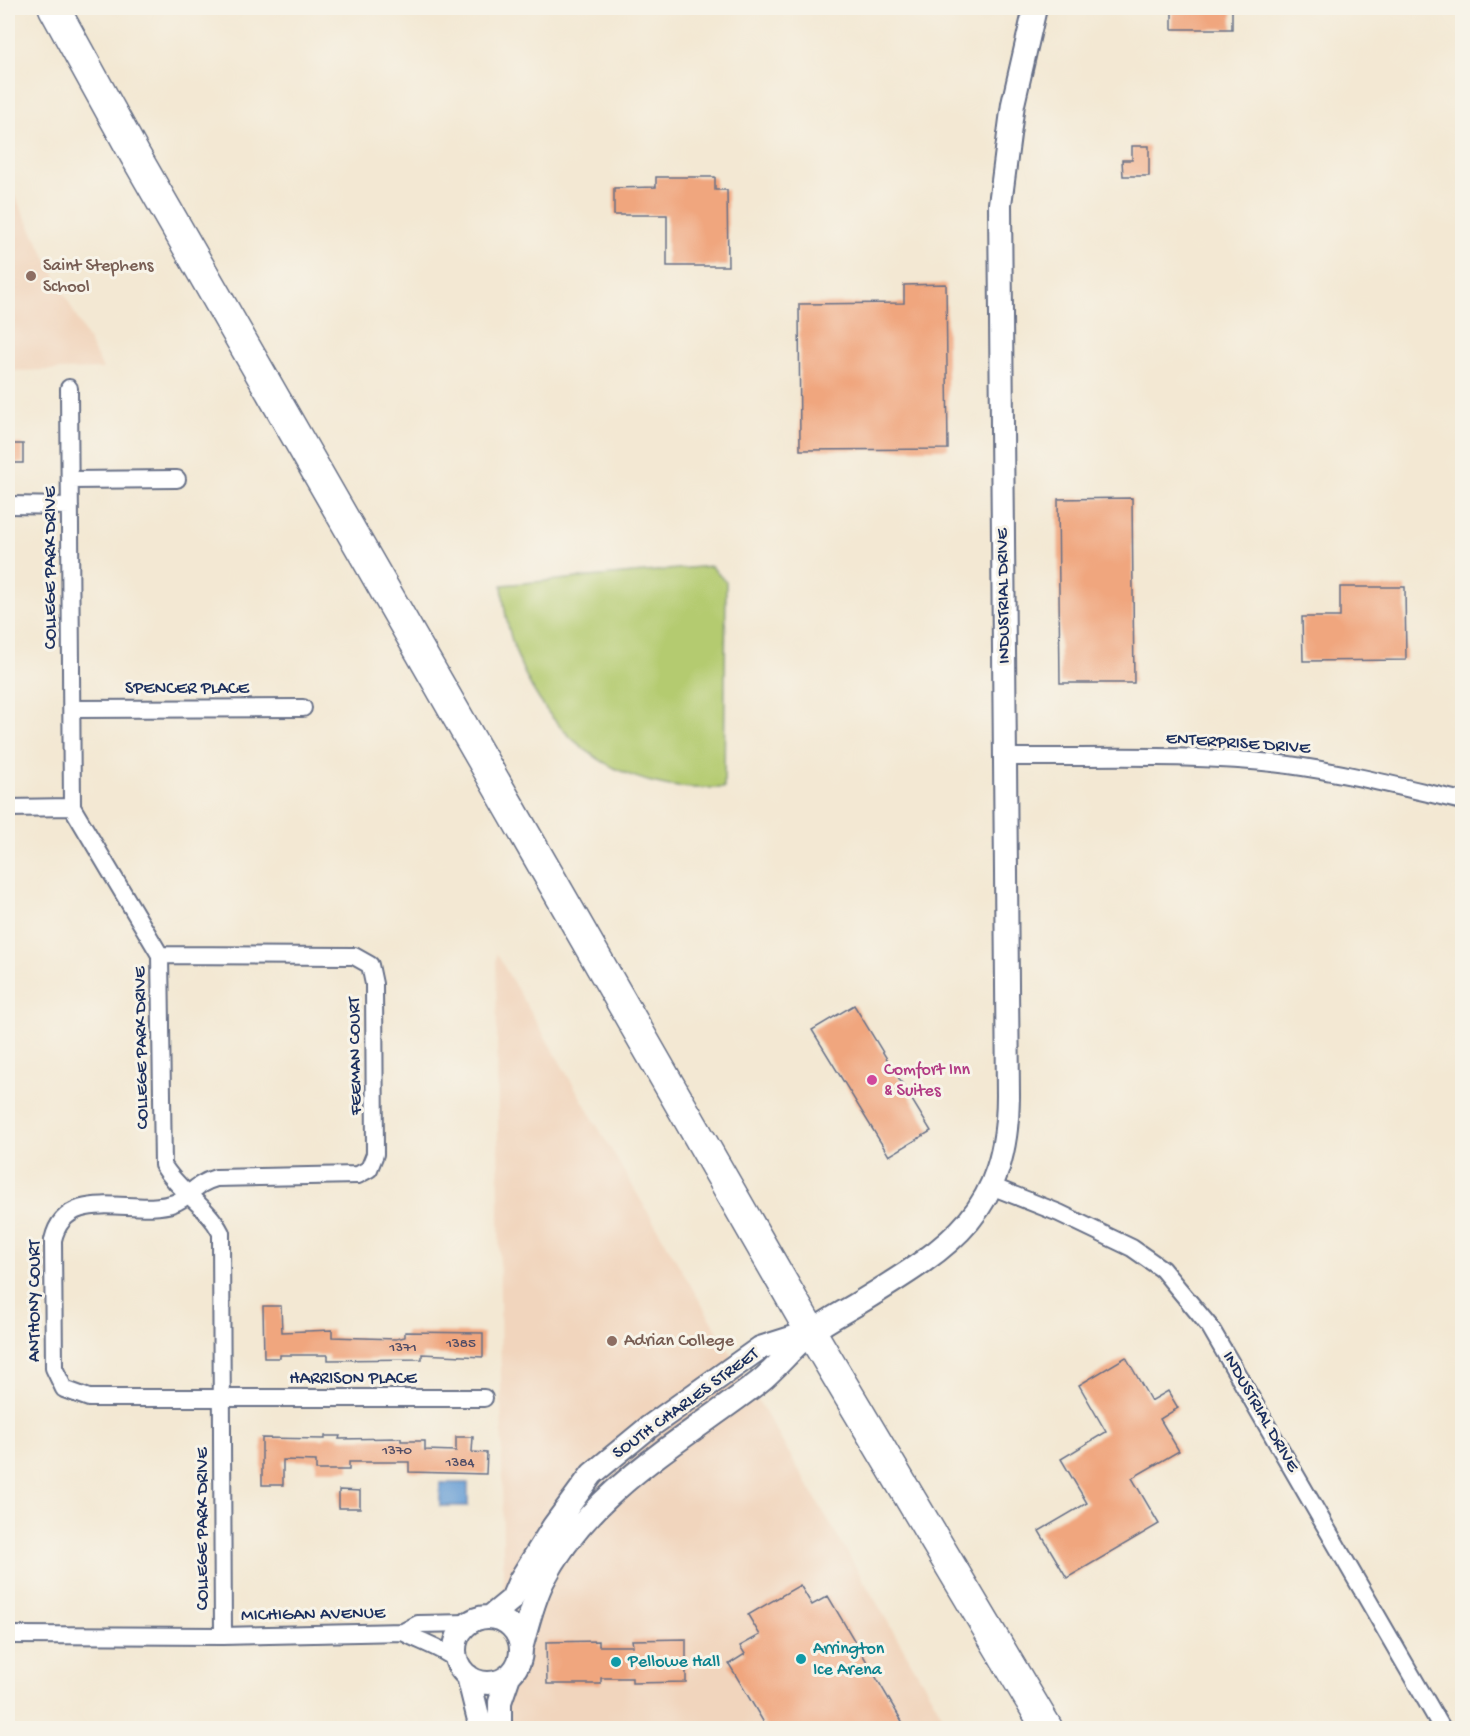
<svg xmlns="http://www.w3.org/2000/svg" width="1470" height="1736" font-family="'Gochi Hand',sans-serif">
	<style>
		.built { fill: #f1d5bd }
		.green { fill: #b4cb70; stroke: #687d67; stroke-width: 1.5 }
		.water { fill: #669dd4; stroke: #406699; stroke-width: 1.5 }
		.building { fill: #f0a67e }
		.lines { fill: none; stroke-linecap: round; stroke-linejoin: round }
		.street-casing { stroke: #677087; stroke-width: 20 }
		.secondary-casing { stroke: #677087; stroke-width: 26 }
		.highway-casing { stroke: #677087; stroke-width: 33 }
		.street { stroke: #fff; stroke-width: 16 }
		.secondary { stroke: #fff; stroke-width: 22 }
		.highway { stroke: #fff; stroke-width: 30 }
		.education-dot { fill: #8d6e63; stroke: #f7f3e8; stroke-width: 2 }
		.hotel-dot { fill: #d1479c; stroke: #f7f3e8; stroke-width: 2 }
		.culture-dot { fill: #0f9aa8; stroke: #f7f3e8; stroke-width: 2 }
		.labels { text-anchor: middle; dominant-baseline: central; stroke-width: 6; stroke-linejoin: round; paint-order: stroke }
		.number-label { font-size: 15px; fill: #504d66 }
		.education-label { font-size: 18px; fill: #785e54; stroke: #f7f3e8; text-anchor: start }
		.street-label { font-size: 18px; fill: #1b2f5e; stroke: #f7f3e8 }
		.hotel-label { font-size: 18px; fill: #b23c85; stroke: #f7f3e8; text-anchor: start }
		.culture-label { font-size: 18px; fill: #0d838f; stroke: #f7f3e8; text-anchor: start }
	</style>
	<rect width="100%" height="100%" fill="#f7f3e8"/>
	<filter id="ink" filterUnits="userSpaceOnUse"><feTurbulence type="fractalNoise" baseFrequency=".0167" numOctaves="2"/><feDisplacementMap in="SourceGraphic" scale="12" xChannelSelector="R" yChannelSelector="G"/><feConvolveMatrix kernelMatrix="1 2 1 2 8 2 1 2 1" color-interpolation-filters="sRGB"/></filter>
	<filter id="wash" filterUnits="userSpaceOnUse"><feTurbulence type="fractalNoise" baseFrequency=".008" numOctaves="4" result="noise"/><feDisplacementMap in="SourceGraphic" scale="24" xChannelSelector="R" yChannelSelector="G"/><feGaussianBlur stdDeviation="1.35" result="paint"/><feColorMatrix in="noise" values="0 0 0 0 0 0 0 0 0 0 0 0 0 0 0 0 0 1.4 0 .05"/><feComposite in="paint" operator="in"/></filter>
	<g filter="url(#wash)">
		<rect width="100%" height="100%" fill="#f3e8d3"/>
		<!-- built -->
		<path class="built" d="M 8,183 L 103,369 L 8,371 Z
			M 496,953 L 950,1728 L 505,1728 Z"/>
		<!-- green -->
		<path class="green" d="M 711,566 L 726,582 L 724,788 C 704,788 684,789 665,785 C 567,767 508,679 502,585 Z"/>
		<!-- water -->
		<path class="water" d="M 440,1483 L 468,1483 L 468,1506 L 440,1506 Z"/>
		<g id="blocks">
			<!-- building -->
			<path class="building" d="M 1172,8 L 1232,8 L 1232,29 L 1172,29 Z
				M 1132,146 L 1149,146 L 1149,176 L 1123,176 L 1122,160 L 1132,160 Z
				M 656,177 L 715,177 L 715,190 L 727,190 L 728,266 L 667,266 L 667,215 L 614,215 L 614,188 L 656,187 Z
				M 946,284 L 948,449 L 800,450 L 799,304 L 904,303 L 904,285 Z
				M 8,444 L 23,444 L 23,463 L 8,463 Z
				M 1132,498 L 1134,683 L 1060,683 L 1058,499 Z
				M 1340,587 L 1405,587 L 1406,660 L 1303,661 L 1302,617 L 1340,617 Z
				M 854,1005 L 931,1131 L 889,1156 L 812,1030 Z
				M 263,1306 L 281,1306 L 282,1332 L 332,1330 L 332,1337 L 396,1339 L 405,1337 L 405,1332 L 483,1333 L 483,1357 L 422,1354 L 422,1359 L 328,1360 L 328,1355 L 280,1355 L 280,1358 L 264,1358 Z
				M 1126,1357 L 1151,1401 L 1168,1391 L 1178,1408 L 1160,1419 L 1179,1451 L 1132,1478 L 1159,1524 L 1067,1578 L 1039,1531 L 1087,1503 L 1061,1459 L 1106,1432 L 1079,1385 Z
				M 325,1436 L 340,1436 L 339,1439 L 401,1438 L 401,1441 L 425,1441 L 425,1450 L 456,1451 L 456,1437 L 473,1437 L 472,1452 L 487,1453 L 486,1474 L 409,1472 L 409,1462 L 349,1462 L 349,1470 L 316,1470 L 316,1461 L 283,1460 L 283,1485 L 262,1485 L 262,1438 L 325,1439 Z
				M 339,1490 L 360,1491 L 360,1508 L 339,1508 Z
				M 800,1585 L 812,1605 L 828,1596 L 906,1728 L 767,1728 L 729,1664 L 745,1654 L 740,1646 L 760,1635 L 748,1615 Z
				M 686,1639 L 686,1682 L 632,1683 L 632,1678 L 601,1678 L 601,1684 L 547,1684 L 546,1642 L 599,1641 L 599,1646 L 633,1646 L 632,1640 Z"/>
		</g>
	</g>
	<g filter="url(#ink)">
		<use href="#blocks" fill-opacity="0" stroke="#677087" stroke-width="1.5"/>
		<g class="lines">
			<defs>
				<path id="street" d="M 69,388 L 72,807 L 160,955 L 163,1165 C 179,1192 207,1205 221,1233 L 223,1636
					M 70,480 L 177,479
					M 8,505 L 70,506
					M 72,709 L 303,708
					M 1006,757 C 1100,758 1196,753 1289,765 C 1348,773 1405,788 1462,801
					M 8,808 L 72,807
					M 160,955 L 354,956 L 370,965 L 374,984 L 375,1154 L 369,1169 L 358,1175 L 216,1178 C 194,1184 189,1198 174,1203 C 135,1217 66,1183 53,1240 L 54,1368 L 64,1389 L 89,1398 L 484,1398
					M 991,1186 L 1059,1213 L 1132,1248 L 1162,1269 L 1210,1327 L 1442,1728
					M 403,1632 C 421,1642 440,1647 457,1660
					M 8,1635 L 223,1636 L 403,1632 L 418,1624 L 469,1623"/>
				<path id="secondary" d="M455 1650a33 33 0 1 1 66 0a33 33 0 1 1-66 0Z
					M 490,1617 L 512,1599 L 520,1580 L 553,1527 L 592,1474 L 649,1427 L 760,1348 L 807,1333
					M 522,1645 C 528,1623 533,1601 543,1581 C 589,1491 682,1441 759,1382 C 778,1367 792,1347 812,1332 C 827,1320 846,1311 862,1301 C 953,1245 1007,1212 1008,1096 L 1000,204 L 1013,104 L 1035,8
					M 468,1676 L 481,1728
					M 500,1728 L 500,1702 L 509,1676"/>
				<path id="highway" d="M 54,8 L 135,155 L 811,1332 L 1047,1728"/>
			</defs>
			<!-- street casing -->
			<use href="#street" class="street-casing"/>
			<!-- secondary casing -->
			<use href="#secondary" class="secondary-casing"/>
			<!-- highway casing -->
			<use href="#highway" class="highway-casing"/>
			<!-- street -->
			<use href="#street" class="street"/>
			<!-- secondary -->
			<use href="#secondary" class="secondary"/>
			<!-- highway -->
			<use href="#highway" class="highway"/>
		</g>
	</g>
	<!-- markers -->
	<g class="education-dot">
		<circle cx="31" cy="276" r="6"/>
		<circle cx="612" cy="1341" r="6"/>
	</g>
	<circle class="hotel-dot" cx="872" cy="1080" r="6"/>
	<g class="culture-dot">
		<circle cx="801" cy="1659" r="6"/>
		<circle cx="616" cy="1662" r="6"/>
	</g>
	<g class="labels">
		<!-- number labels -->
		<g class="number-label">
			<text x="461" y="1344">1385</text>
			<text x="403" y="1348">1371</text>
			<text x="397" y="1451">1370</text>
			<text x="460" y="1463">1384</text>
		</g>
		<!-- education labels -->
		<g class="education-label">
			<text x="43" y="266">Saint Stephens<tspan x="43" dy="21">School</tspan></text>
			<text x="624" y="1341">Adrian College</text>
		</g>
		<!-- street labels -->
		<g class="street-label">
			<text transform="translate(51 568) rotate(-90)">COLLEGE PARK DRIVE</text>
			<text transform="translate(1004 596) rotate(-91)">INDUSTRIAL DRIVE</text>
			<text x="187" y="689">SPENCER PLACE</text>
			<text transform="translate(1238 744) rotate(4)">ENTERPRISE DRIVE</text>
			<text transform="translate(142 1048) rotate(-91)">COLLEGE PARK DRIVE</text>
			<text transform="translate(356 1056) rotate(-91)">FEEMAN COURT</text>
			<text transform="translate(35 1301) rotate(-90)">ANTHONY COURT</text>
			<text x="353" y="1379">HARRISON PLACE</text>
			<text transform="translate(686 1404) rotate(-36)">SOUTH CHARLES STREET</text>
			<text transform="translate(1260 1412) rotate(60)">INDUSTRIAL DRIVE</text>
			<text transform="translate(203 1529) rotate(-90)">COLLEGE PARK DRIVE</text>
			<text transform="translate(313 1615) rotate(-1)">MICHIGAN AVENUE</text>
		</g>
		<!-- hotel labels -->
		<g class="hotel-label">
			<text x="884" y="1070">Comfort Inn<tspan x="884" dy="21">&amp; Suites</tspan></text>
		</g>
		<!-- culture labels -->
		<g class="culture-label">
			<text x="813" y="1649">Arrington<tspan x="813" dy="21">Ice Arena</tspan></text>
			<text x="628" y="1662">Pellowe Hall</text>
		</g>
	</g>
	<!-- margin -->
	<rect width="1470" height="1736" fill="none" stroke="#f7f3e8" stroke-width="30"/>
</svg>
